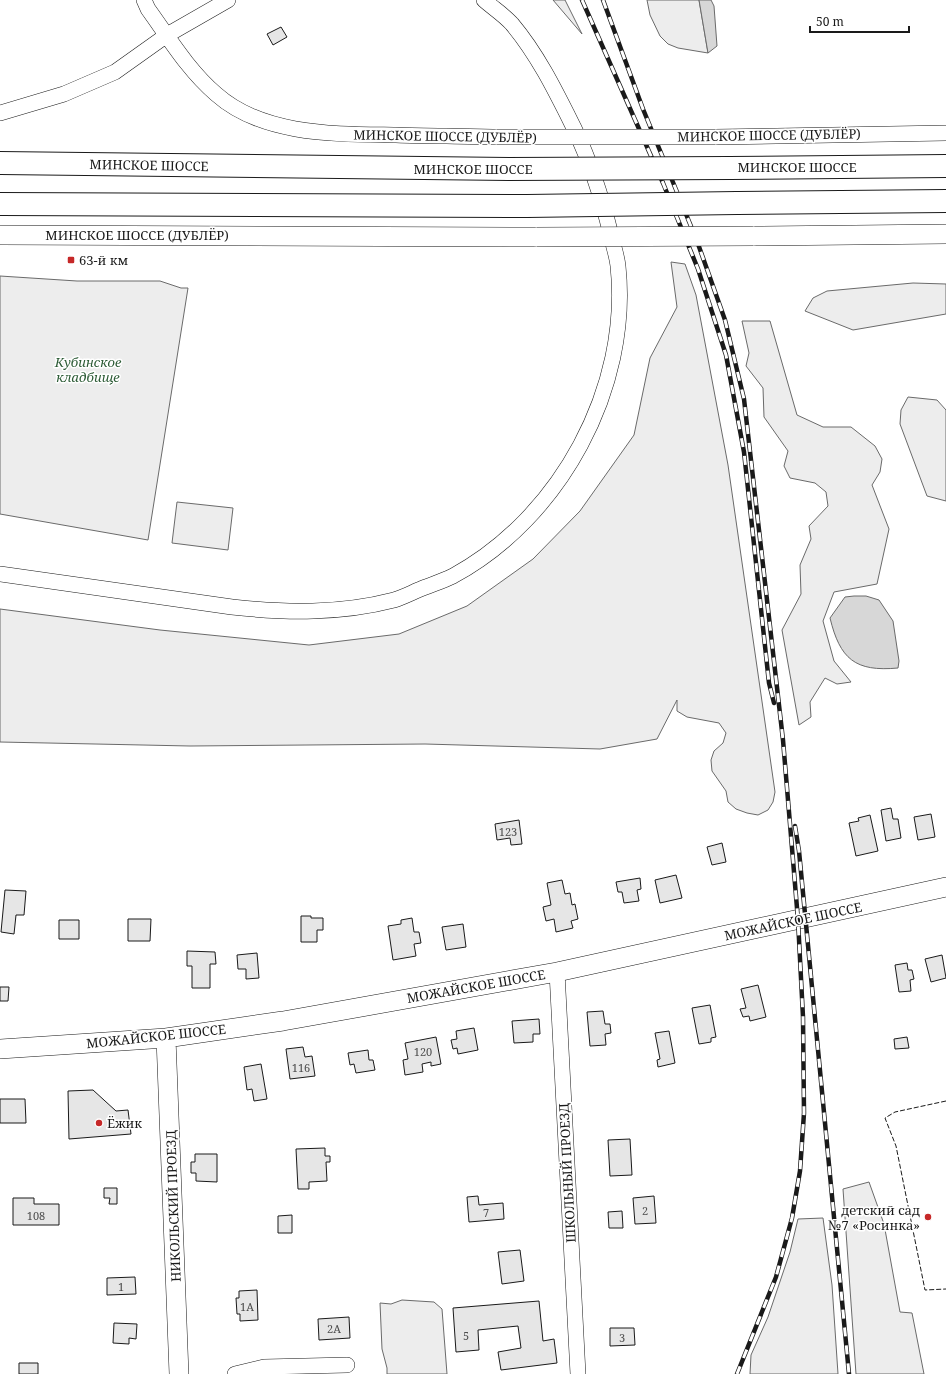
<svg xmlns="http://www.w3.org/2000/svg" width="946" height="1374" font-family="'Noto Serif',serif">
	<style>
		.built { fill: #ededed; stroke: #6a6a6a }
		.water { fill: #d7d7d7; stroke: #6a6a6a }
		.building { fill: #e6e6e6; stroke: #1a1a1a }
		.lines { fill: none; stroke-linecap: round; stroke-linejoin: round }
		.minor-casing { stroke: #1a1a1a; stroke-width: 16 }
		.major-casing { stroke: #1a1a1a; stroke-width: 20 }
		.highway-casing { stroke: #1a1a1a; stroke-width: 24 }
		.minor { stroke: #fff; stroke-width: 15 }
		.major { stroke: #fff; stroke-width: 19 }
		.highway { stroke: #fff; stroke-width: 22 }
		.rail-casing { stroke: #1a1a1a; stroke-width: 4.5 }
		.rail { stroke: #fff; stroke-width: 3; stroke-dasharray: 9; stroke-linecap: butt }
		.minor-bridge-casing { stroke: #1a1a1a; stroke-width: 16; stroke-linecap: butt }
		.major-bridge-casing { stroke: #1a1a1a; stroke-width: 20; stroke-linecap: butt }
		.highway-bridge-casing { stroke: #1a1a1a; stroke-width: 24; stroke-linecap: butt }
		.minor-bridge { stroke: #fff; stroke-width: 15 }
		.major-bridge { stroke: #fff; stroke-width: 19 }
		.highway-bridge { stroke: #fff; stroke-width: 22 }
		.fence { stroke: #1a1a1a; stroke-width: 1; stroke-dasharray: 5 2; stroke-linecap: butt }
		.poi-dot { fill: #c62828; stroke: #fff; stroke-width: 1.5 }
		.labels { text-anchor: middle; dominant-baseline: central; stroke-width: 3; stroke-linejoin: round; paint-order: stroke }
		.number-label { font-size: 11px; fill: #4d4d4d }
		.street-label { font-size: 13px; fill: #1a1a1a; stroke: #fff }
		.poi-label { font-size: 13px; fill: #1a1a1a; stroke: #fff; text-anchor: start }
		.park-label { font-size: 13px; font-style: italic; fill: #2b5a34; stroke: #fff }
	</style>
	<rect width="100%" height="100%" fill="#fff"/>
	<!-- built -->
	<path class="built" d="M 553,0 L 565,0 L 582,34 Z
		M 647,0 L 699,0 L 708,53 L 678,48 L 668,44 L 660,36 L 650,15 Z
		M 671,262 L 685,264 L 696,295 L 728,465 L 775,792 L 773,802 L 768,810 L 758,815 L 747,813 L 736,809 L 728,802 L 726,791 L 712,771 L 711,760 L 714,751 L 723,743 L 726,733 L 719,723 L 687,717 L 677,711 L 677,700 L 657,739 L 600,749 L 425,744 L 190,746 L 0,742 L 0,609 L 160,630 L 309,645 L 399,634 L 467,606 L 533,559 L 580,511 L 634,435 L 650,358 L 677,307 Z
		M 0,276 L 77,281 L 160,281 L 181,288 L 188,288 L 148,540 L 0,514 Z
		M 913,283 L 946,284 L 946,314 L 853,330 L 805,311 L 813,298 L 827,291 Z
		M 742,321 L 770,321 L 797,415 L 823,427 L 851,427 L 875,446 L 882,459 L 880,472 L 872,485 L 889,529 L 877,584 L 834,592 L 823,621 L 834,661 L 851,682 L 837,684 L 825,678 L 810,702 L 811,717 L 799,725 L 782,630 L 801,594 L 800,565 L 811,539 L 809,526 L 828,506 L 826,492 L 815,483 L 790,478 L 784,466 L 788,451 L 764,417 L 763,388 L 746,366 L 749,353 Z
		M 908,397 L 937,400 L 946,410 L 946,501 L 927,496 L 900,424 L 901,410 Z
		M 177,502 L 233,508 L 228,550 L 172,543 Z
		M 869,1182 L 884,1224 L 900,1312 L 912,1313 L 924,1374 L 856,1374 L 843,1189 Z
		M 823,1218 L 832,1285 L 838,1374 L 750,1374 L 751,1355 L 768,1317 L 790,1252 L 798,1219 Z
		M 402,1300 L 434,1302 L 442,1309 L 447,1374 L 387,1374 L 387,1368 L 382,1349 L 380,1303 L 391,1304 Z"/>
	<!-- water -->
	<path class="water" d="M 699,0 L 711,0 L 714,6 L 717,46 L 708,53 Z
		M 854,596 L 866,596 L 879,600 L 893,621 L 899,661 L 898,668 C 855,672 840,659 830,618 L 845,597 Z"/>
	<!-- building -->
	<path class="building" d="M 281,27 L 287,37 L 273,45 L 267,34 Z
		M 891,808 L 893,819 L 898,819 L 901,838 L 886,841 L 881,810 Z
		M 931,814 L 935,837 L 918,840 L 914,817 Z
		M 870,815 L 878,851 L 856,856 L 849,823 L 859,821 L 858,818 Z
		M 519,820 L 522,844 L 511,845 L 510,838 L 497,840 L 495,824 Z
		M 722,843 L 726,862 L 712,865 L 707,847 Z
		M 676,875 L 682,898 L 660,903 L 655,880 Z
		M 640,878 L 641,889 L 637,890 L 639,901 L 624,903 L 622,892 L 618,892 L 616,882 Z
		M 562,880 L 565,894 L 570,893 L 572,905 L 575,904 L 578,919 L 571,921 L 573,928 L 556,932 L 554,919 L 546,921 L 543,907 L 551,905 L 547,883 Z
		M 5,890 L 26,891 L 24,915 L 16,915 L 14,934 L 1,932 Z
		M 301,916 L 311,916 L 311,918 L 323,918 L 323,930 L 317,930 L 317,942 L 301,942 Z
		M 412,918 L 414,932 L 419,932 L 421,943 L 414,944 L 416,956 L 393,960 L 388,926 L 401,924 L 401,920 Z
		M 128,919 L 151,919 L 150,941 L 128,941 Z
		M 59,920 L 79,920 L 79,939 L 59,939 Z
		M 463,924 L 466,947 L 446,950 L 442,927 Z
		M 187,951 L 215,952 L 216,964 L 210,964 L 210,988 L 192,988 L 192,966 L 187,966 Z
		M 257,953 L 259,978 L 246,979 L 246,969 L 238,969 L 237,955 Z
		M 942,955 L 946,978 L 931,982 L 925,959 Z
		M 907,963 L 908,970 L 912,970 L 914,979 L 910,980 L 911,991 L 899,992 L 895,965 Z
		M 758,985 L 766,1017 L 750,1021 L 749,1016 L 743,1017 L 740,1009 L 746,1008 L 741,989 Z
		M 0,987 L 9,987 L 8,1001 L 0,1001 Z
		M 710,1005 L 716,1037 L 711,1038 L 711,1042 L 699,1044 L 692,1008 Z
		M 603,1011 L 605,1024 L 610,1024 L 611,1033 L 605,1034 L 606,1045 L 590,1046 L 587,1012 Z
		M 539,1019 L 540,1034 L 533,1034 L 533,1042 L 514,1043 L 512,1021 Z
		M 474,1028 L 478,1050 L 458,1054 L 457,1048 L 453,1049 L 451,1040 L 457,1039 L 456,1031 Z
		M 669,1031 L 675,1063 L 658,1067 L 657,1060 L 660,1059 L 655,1033 Z
		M 436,1037 L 441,1064 L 431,1066 L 431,1062 L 422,1064 L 423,1072 L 405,1075 L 403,1060 L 408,1059 L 405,1043 Z
		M 907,1037 L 909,1048 L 895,1049 L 894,1039 Z
		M 303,1047 L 305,1057 L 312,1056 L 315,1076 L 290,1079 L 286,1049 Z
		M 368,1050 L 369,1060 L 373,1060 L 375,1070 L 356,1073 L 354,1064 L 350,1065 L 348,1053 Z
		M 261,1064 L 267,1099 L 254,1101 L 252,1089 L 247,1090 L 244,1067 Z
		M 93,1090 L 116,1111 L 128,1110 L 131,1134 L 69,1139 L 68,1091 Z
		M 0,1099 L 25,1099 L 26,1123 L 0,1123 Z
		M 630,1139 L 632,1175 L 610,1176 L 608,1140 Z
		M 325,1148 L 325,1156 L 330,1156 L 330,1162 L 326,1162 L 327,1181 L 309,1182 L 309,1189 L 298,1189 L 296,1149 Z
		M 195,1154 L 217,1154 L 217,1182 L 196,1181 L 196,1173 L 191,1173 L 191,1162 L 195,1162 Z
		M 104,1188 L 117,1188 L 117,1204 L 109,1204 L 110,1198 L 104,1198 Z
		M 478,1196 L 479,1205 L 503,1203 L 504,1219 L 469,1222 L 467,1197 Z
		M 654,1196 L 656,1223 L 635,1224 L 633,1198 Z
		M 13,1198 L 34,1198 L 34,1204 L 59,1204 L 59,1225 L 13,1225 Z
		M 622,1211 L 623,1228 L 609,1228 L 608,1212 Z
		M 292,1215 L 292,1233 L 278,1233 L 278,1216 Z
		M 520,1250 L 524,1281 L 502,1284 L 498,1252 Z
		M 135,1277 L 136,1294 L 107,1295 L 107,1278 Z
		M 257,1290 L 258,1320 L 240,1321 L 240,1314 L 237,1314 L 236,1298 L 239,1298 L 239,1291 Z
		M 539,1301 L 543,1341 L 554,1339 L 557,1363 L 501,1370 L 498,1352 L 521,1348 L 518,1326 L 478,1330 L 479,1350 L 456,1352 L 453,1308 Z
		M 349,1317 L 350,1338 L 319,1340 L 318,1319 Z
		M 114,1323 L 137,1324 L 136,1339 L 129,1338 L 129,1344 L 113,1343 Z
		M 610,1328 L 634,1328 L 635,1345 L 610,1346 Z
		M 19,1363 L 38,1363 L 38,1374 L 19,1374 Z"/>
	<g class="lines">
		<defs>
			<path id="minor" d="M 144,0 L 148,9 C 169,38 188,70 216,94 C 263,136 337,134 396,135 C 430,136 463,136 497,137
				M 0,113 L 64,94 L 115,72 L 167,35 L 228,0
				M 715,137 L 946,133
				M 0,574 L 232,607 C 286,613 340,614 394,600 C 404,597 413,592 423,588 C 433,584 443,581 453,576 C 560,518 631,388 618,266 C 617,256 613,245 611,235 C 602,198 591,163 574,128 C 556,92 538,55 512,24 C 504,15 493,8 484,0
				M 557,972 L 578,1374
				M 235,1374 L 264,1367 L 347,1365"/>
			<path id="major" d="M 0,235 L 537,237
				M 753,236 L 946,234
				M 166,1038 L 179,1374
				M 0,1049 L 166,1038 L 283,1021 L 557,972 L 946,887"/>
			<path id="highway" d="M 0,163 L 509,169
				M 729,168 L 946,166
				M 737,203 L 946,201
				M 0,204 L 527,206"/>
		</defs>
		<!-- minor casing -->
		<use href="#minor" class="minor-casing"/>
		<!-- major casing -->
		<use href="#major" class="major-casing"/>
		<!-- highway casing -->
		<use href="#highway" class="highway-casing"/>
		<!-- minor -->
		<use href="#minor" class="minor"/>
		<!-- major -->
		<use href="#major" class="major"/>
		<!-- highway -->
		<use href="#highway" class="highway"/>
		<defs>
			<path id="rail" d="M 582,0 L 663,183 L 698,269 L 726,355 L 744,452 L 769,683 L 774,703
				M 603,0 L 643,109 L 697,241 L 725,320 L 744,399 L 783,740 L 798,920 L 803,1017 L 804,1113 L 800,1171 L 792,1218 L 776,1277 L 737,1374
				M 795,826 L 799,851 L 849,1374"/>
		</defs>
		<!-- rail casing -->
		<use href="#rail" class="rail-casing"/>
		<!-- rail -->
		<use href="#rail" class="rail"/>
		<defs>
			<path id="minor-bridge" d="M 497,137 L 715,137"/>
			<path id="major-bridge" d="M 537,237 L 753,236"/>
			<path id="highway-bridge" d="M 509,169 L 729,168
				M 527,206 L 737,203"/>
		</defs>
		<!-- minor-bridge casing -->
		<use href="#minor-bridge" class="minor-bridge-casing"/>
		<!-- major-bridge casing -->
		<use href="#major-bridge" class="major-bridge-casing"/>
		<!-- highway-bridge casing -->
		<use href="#highway-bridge" class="highway-bridge-casing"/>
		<!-- minor-bridge -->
		<use href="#minor-bridge" class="minor-bridge"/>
		<!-- major-bridge -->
		<use href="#major-bridge" class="major-bridge"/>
		<!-- highway-bridge -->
		<use href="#highway-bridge" class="highway-bridge"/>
		<!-- fence -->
		<path class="fence" d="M 946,1101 L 895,1112 L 885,1118 L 896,1146 L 925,1290 L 946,1289"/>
	</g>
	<!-- markers -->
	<g class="poi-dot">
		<rect x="67" y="256" width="8" height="8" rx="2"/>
		<circle cx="99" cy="1123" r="4"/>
		<circle cx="928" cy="1217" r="4"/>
	</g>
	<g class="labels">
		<!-- number labels -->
		<g class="number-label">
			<text x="508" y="831">123</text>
			<text x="423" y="1051">120</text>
			<text x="301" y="1067">116</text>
			<text x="645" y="1210">2</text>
			<text x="486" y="1212">7</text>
			<text x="36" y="1215">108</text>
			<text x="121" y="1286">1</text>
			<text x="247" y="1306">1А</text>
			<text x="334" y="1328">2А</text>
			<text x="466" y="1335">5</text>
			<text x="622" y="1337">3</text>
		</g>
		<!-- street labels -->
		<g class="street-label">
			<text transform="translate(769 135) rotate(-1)">МИНСКОЕ ШОССЕ (ДУБЛЁР)</text>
			<text transform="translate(445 136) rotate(1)">МИНСКОЕ ШОССЕ (ДУБЛЁР)</text>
			<text transform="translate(149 165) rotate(1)">МИНСКОЕ ШОССЕ</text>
			<text x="797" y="167">МИНСКОЕ ШОССЕ</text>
			<text x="473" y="169">МИНСКОЕ ШОССЕ</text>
			<text x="137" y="235">МИНСКОЕ ШОССЕ (ДУБЛЁР)</text>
			<text transform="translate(793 921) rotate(-12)">МОЖАЙСКОЕ ШОССЕ</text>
			<text transform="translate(476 986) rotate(-10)">МОЖАЙСКОЕ ШОССЕ</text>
			<text transform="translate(156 1036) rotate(-6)">МОЖАЙСКОЕ ШОССЕ</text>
			<text transform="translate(567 1173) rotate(-93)">ШКОЛЬНЫЙ ПРОЕЗД</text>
			<text transform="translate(173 1206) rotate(-92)">НИКОЛЬСКИЙ ПРОЕЗД</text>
		</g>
		<!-- poi labels -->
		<g class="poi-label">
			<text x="79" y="260">63-й км</text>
			<text x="107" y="1123">Ёжик</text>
			<text x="920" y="1210" text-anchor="end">детский сад<tspan x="920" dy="15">№7 «Росинка»</tspan></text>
		</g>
		<!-- park labels -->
		<g class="park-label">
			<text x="88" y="362">Кубинское<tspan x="88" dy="15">кладбище</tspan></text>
		</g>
	</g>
	<!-- scale -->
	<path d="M810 26v6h99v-6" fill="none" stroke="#1a1a1a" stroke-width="2"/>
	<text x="816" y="26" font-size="12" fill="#1a1a1a" stroke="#ffffff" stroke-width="3" paint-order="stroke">50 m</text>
</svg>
